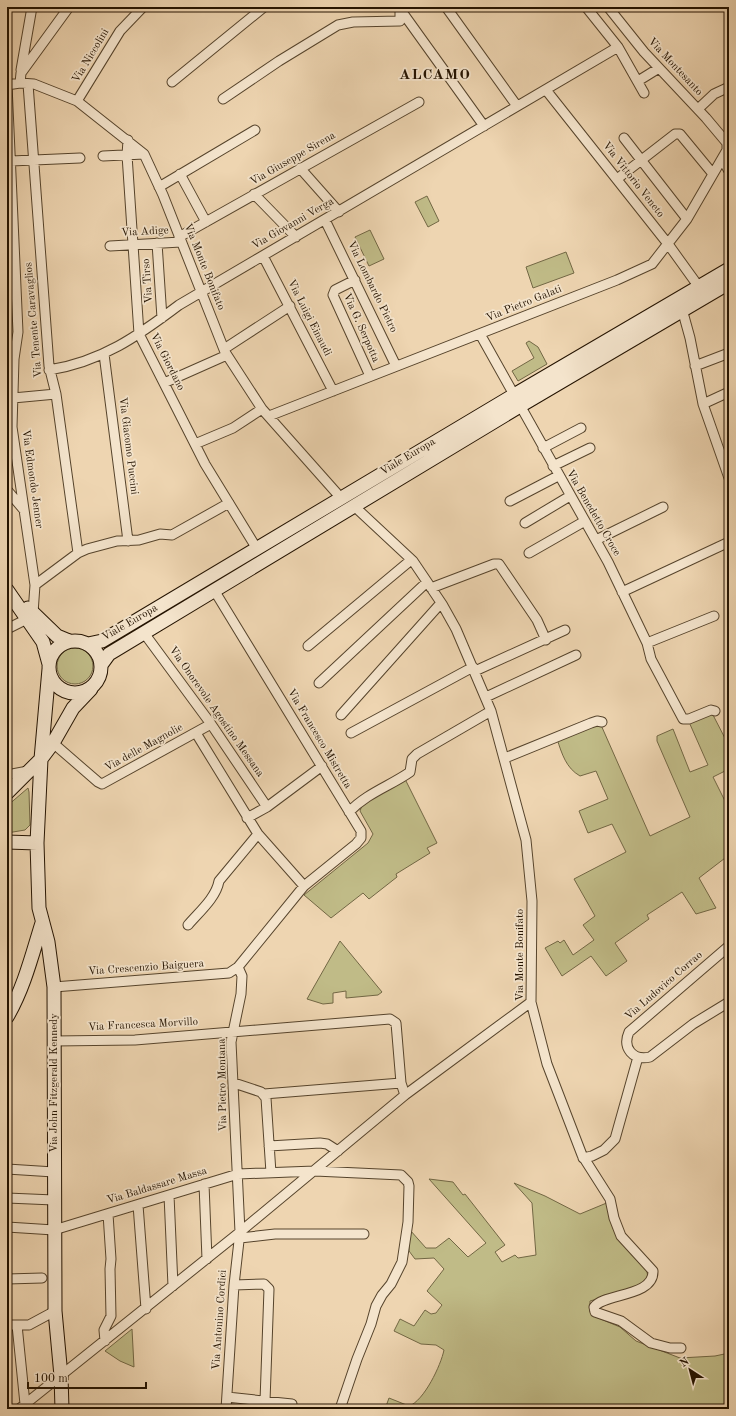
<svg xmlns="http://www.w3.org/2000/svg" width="736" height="1416" font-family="'Old Standard TT',serif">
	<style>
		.green { fill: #c0bb87; stroke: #726744 }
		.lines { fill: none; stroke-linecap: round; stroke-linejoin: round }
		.street-casing { stroke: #56442c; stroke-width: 11 }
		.secondary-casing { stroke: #241300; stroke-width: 15 }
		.street { stroke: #f4e4cc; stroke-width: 9 }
		.secondary { stroke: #f4e4cc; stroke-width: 13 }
		.labels { text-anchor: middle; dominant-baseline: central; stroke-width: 3.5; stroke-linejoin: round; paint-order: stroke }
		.street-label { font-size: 11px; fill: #241300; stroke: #f4e4cc }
		.district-label { font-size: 15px; font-weight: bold; letter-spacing: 1px; fill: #241300; stroke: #f4e4cc }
	</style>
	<rect width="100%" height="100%" fill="#eed5b1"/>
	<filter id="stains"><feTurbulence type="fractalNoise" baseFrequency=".005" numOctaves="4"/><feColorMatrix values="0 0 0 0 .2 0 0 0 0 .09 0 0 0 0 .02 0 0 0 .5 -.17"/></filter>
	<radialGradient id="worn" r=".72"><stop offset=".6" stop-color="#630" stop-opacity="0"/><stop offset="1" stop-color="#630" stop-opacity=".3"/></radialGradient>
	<!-- green -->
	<path class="green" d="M 427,196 L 439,221 L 428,227 L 415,202 Z
		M 370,230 L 384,259 L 369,266 L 355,237 Z
		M 566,252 L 574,273 L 533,288 L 526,267 Z
		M 529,341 L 538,347 L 547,364 L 518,381 L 512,371 L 534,358 L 526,343 Z
		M57 666a18 18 0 1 1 36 0a18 18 0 1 1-36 0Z
		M 710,713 L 713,715 L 729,746 L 729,769 L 713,777 L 729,809 L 729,855 L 699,878 L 716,908 L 696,914 L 682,892 L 647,915 L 649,919 L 615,943 L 627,961 L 606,976 L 591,956 L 562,976 L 545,948 L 558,941 L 560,943 L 564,940 L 573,955 L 594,940 L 583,925 L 595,916 L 574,879 L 626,852 L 612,824 L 588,833 L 579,811 L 608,799 L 596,771 L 580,776 C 566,768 562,754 557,739 L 590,724 L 601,725 L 650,836 L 690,817 L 657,741 L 657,736 L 673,729 L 690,772 L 708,765 L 689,722 Z
		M 405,779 L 437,843 L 427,848 L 430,853 L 396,874 L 397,877 L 369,899 L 363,893 L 331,918 L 304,895 L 368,843 L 373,834 L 360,811 L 363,803 Z
		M 28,788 L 29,792 L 30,825 L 25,830 L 7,833 L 7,806 Z
		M 340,941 L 382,992 L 378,995 L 346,998 L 346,991 L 333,993 L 333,1003 L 323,1004 L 307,999 Z
		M 429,1179 L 453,1182 L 463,1195 L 465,1194 L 505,1245 L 495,1252 L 502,1262 L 515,1255 L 518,1258 L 536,1255 L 532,1203 L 514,1183 L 545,1196 L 580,1214 L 609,1202 C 614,1219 618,1238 629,1252 C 637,1261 650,1266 647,1279 L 633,1289 L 590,1301 L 590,1312 L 596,1317 L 620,1327 L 636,1341 L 680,1358 L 715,1356 L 729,1353 L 729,1409 L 385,1409 L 389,1398 L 409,1406 C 424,1401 441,1365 444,1350 L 436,1345 L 421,1344 L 394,1331 L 400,1319 L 414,1326 L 425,1310 L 431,1314 L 436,1313 L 442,1305 L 427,1291 L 444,1269 L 434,1258 L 415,1259 L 409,1251 L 410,1230 L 426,1248 L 436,1248 L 449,1238 L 468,1257 L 486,1243 Z
		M 132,1329 L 134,1367 L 120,1361 L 105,1351 Z"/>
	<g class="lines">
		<defs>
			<path id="street" d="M 446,7 L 517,106
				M 586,7 L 618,47 L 644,93
				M 400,9 L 484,126
				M 7,10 L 8,7
				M 21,70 L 32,7
				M 638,81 L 659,68
				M 172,82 L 264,7
				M 20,83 L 21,73 L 69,7
				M 28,84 L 49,366 L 56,394 L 78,553
				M 7,85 L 20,83 L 34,84 L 77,101 L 144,154 L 163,195 L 225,352 L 262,409 L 341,498
				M 7,85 L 18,332 L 14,359 L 12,427 L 35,585 L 33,613
				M 546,90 L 668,244 L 699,287
				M 223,99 L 279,61 L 338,25 L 353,22 L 400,21 L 400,7
				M 77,101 L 120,31 L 143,7
				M 698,109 L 714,94 L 729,87
				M 624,138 L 687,219
				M 128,140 L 127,155 L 139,334 L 205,464 L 257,549
				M 103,156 L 144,154
				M 722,159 L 729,171
				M 11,161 L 80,158
				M 300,168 L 339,212
				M 180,174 L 206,222
				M 617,179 L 675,134 L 680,134 L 713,174
				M 159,187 L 255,130
				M 254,194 L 296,237
				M 325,220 L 396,366
				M 179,237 L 419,102
				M 157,243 L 162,318
				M 110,246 L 181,242
				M 263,256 L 333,391
				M 355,280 L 335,290 L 333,295 L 370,376
				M 682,309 L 690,338 L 703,404 L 729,478
				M 480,334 L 608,562 L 647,643 L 714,616
				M 224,349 L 290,306
				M 104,354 L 128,541
				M 695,366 L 729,353
				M 49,370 C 101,362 138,336 179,305 L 618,47
				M 164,383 L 227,355
				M 13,398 L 56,394
				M 703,404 L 729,392
				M 269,416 L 617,280 L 652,264 L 687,219 L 727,150 L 727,143 L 706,118 L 644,52 L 608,7
				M 195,444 L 233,428 L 262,409
				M 543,448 L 581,428
				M 553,466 L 590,448
				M 7,490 L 24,510
				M 510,501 L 558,476
				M 354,506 L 413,561 L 442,604 L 456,629 L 491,711 L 526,840 L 532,901 L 531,1002 L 547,1064 L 582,1155 L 610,1199 L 614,1218 L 621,1236 L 653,1271 C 654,1297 604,1293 594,1307 L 595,1312 L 621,1321 L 651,1343 L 670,1348 L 681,1348
				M 525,523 L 570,496
				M 596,540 L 663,507
				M 529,553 L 585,521
				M 35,585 L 78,553 L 87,549 L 117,541 L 139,540 L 160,534 L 172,535 L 229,503
				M 431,588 L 494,564 L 499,564 L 537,620 L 546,640
				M 214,590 L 361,831 L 361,838 L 356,844 L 304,886
				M 622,592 L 729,542
				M 7,629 L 27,619
				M 144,633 L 211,724 L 267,807
				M 647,643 L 651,659 L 683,719 L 689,719 L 711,710 L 715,711
				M 308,646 L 411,560
				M 475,671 L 565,630
				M 319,683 L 427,582
				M 486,697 L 576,655
				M 341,715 L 441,603
				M 196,733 L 258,834 L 304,886 L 238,967 L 242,976 L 241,994 L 231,1042 L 240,1232 L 234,1285 L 226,1409
				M 351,733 L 473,667
				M 53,743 L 98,782 L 102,784 L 211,724
				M 505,758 L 591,723 L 597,721 L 602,722
				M 7,775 L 28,771
				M 349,812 C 367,793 390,786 410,772 L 412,759 L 417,754 L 491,711
				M 247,818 L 267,807 L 322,766
				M 188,925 C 199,912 216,898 219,881 L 258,834
				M 729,946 L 629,1032 C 622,1048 633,1061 650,1057 L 693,1024 L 729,1002
				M 54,987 L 229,973 L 238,967
				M 54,1041 L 135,1040 L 390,1019 L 396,1023 L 401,1083 L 405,1095
				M 234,1083 L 261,1092 L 266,1098 L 271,1173
				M 264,1094 L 401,1083
				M 269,1146 L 320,1143 L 327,1144 L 338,1151
				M 583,1158 L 592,1156 L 604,1150 L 615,1139 L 638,1057
				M 7,1169 L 54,1172
				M 204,1184 L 207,1259
				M 169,1195 L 173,1286
				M 7,1198 L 54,1200
				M 138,1205 L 146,1309
				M 7,1227 L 54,1230 L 238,1174 L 315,1171 L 401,1175 L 408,1182 L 409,1186 L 408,1222 L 402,1262 L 391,1284 L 382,1295 L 376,1306 L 371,1324 L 357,1359 L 340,1409
				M 240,1238 L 275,1234 L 364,1234
				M 7,1279 L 42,1278
				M 234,1285 L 264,1284 L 269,1289 L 265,1401
				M 7,1325 L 29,1325 L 55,1311
				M 17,1325 L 25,1404
				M 105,1341 L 104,1330 L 111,1316 L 110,1269 L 111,1259 L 108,1214
				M 227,1397 L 292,1404
				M 19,1409 L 240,1232 L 405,1095 L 531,1002"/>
			<path id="secondary" d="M 7,590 L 43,642 L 49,664
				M 28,608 L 57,636 L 69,641
				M49 667a26 26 0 1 1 52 0a26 26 0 1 1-52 0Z
				M 88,644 L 102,641 L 514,395 L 729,269
				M 101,665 L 109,654 L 520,406 L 729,283
				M 49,669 L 41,759 L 37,843 L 39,908 L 48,942 L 54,987 L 55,1311 L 61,1376 L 62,1409
				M 7,793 L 41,759 L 53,743 L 73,708 L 91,689
				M 7,842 L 37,843
				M 7,1017 C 24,988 32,955 42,923"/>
		</defs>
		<!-- street casing -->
		<use href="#street" class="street-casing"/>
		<!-- secondary casing -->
		<use href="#secondary" class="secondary-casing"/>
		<!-- street -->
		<use href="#street" class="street"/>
		<!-- secondary -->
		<use href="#secondary" class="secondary"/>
	</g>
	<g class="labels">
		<!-- street labels -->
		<g class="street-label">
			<text transform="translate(91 56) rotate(-59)">Via Niccolini</text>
			<text transform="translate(675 67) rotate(47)">Via Montesanto</text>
			<text transform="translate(293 159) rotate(-30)">Via Giuseppe Sirena</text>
			<text transform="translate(633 180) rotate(52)">Via Vittorio Veneto</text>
			<text transform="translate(293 224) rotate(-30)">Via Giovanni Verga</text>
			<text transform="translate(145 232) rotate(-3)">Via Adige</text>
			<text transform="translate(204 267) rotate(68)">Via Monte Bonifato</text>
			<text transform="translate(148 281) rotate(-94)">Via Tirso</text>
			<text transform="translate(372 287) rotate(64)">Via Lombardo Pietro</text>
			<text transform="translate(524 304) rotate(-22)">Via Pietro Galati</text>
			<text transform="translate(309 318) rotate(63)">Via Luigi Einaudi</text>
			<text transform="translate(34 320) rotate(-95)">Via Tenente Caravaglios</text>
			<text transform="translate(361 328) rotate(66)">Via G. Serpotta</text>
			<text transform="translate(167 362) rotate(63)">Via Giordano</text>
			<text transform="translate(128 446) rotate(83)">Via Giacomo Puccini</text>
			<text transform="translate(408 457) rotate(-31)">Viale Europa</text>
			<text transform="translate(32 479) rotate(82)">Via Edmondo Jenner</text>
			<text transform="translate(593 513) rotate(60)">Via Benedetto Croce</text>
			<text transform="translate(130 623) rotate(-30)">Viale Europa</text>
			<text transform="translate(216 712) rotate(55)">Via Onorevole Agostino Messana</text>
			<text transform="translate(319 739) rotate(59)">Via Francesco Mistretta</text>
			<text transform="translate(144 748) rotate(-29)">Via delle Magnolie</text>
			<text transform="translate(520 955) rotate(-90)">Via Monte Bonifato</text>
			<text transform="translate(146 968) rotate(-4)">Via Crescenzio Baiguera</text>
			<text transform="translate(664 986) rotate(-41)">Via Ludovico Corrao</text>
			<text transform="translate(143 1025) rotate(-3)">Via Francesca Morvillo</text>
			<text transform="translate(54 1083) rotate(-90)">Via John Fitzgerald Kennedy</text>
			<text transform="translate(223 1085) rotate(-91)">Via Pietro Montana</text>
			<text transform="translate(157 1186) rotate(-17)">Via Baldassare Massa</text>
			<text transform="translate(220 1320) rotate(-86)">Via Antonino Cordici</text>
		</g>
		<!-- district labels -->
		<g class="district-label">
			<text x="435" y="75">ALCAMO</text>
		</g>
	</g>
	<!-- margin -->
	<rect width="736" height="1416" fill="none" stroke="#eed5b1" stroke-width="24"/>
	<rect x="8" y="8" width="720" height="1400" fill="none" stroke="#241300" stroke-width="2"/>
	<rect x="12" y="12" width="712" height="1392" fill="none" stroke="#241300"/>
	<!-- north arrow -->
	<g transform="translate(690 1370) rotate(324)" stroke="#f4e4cc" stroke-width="3" paint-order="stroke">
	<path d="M0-3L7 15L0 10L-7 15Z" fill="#241300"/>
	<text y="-6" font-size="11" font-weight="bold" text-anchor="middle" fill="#241300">N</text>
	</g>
	<!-- scale -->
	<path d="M28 1382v6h118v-6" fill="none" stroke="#241300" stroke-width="2"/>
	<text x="34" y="1382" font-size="12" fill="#241300" stroke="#f4e4cc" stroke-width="3" paint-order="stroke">100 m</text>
	<rect width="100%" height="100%" filter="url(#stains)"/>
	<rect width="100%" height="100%" fill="url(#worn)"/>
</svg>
